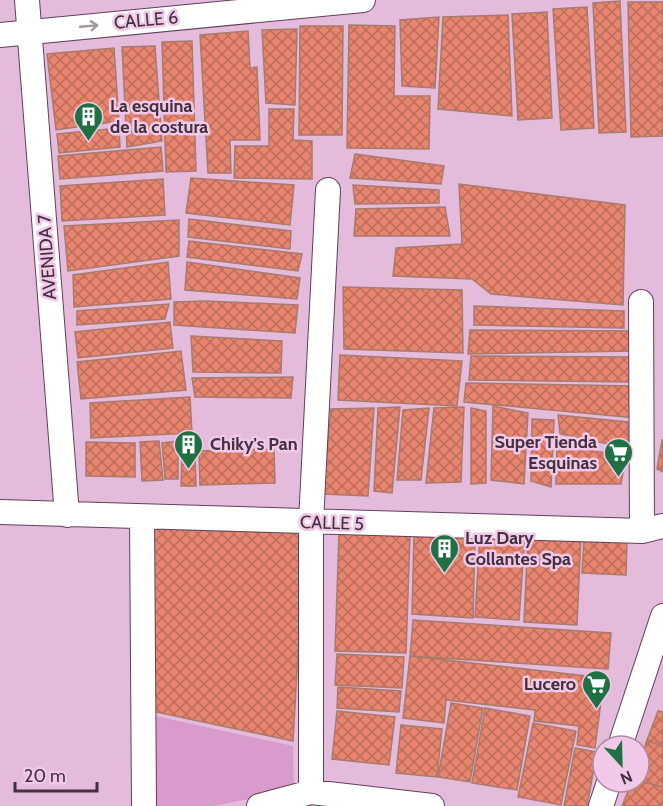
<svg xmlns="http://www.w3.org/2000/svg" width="663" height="806" font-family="Cabin,sans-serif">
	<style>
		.park { fill: #d99acc }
		.building { fill: url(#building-cross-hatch); stroke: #a97a6e; stroke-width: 1.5 }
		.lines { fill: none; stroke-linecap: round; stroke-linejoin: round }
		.street-casing { stroke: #62405b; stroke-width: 26 }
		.street { stroke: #fff; stroke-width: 24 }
		.oneway { stroke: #a0989f }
		.labels { text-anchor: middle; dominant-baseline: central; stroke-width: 5; stroke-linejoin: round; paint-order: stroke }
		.street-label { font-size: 18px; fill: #42323f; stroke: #f2c8e8 }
		.poi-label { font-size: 18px; font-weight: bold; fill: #42323f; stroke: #f2c8e8; text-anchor: start }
	</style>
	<defs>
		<pattern id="building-cross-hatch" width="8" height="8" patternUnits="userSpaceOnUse" patternTransform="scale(1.5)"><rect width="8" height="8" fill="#e7856e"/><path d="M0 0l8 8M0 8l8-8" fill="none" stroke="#bd6d5c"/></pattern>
	</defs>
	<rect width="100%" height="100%" fill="#e4bbdb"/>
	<!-- park -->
	<path class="park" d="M 151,715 L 293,746 L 294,790 L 213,806 L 151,806 Z"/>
	<!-- building -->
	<path class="building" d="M 620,1 L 626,132 L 599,133 L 593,3 Z
		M 628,2 L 663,2 L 663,136 L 631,137 Z
		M 587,7 L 594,128 L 561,130 L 553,9 Z
		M 547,12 L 552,118 L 518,120 L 512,14 Z
		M 508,15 L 512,116 L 438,109 L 443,17 Z
		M 439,17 L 435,88 L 402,86 L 400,20 Z
		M 349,25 L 395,26 L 394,96 L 430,96 L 429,149 L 347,148 Z
		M 300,26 L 343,26 L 342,135 L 299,135 Z
		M 297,29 L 295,105 L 266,103 L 262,30 Z
		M 248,31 L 250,68 L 257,67 L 260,140 L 230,140 L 231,173 L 208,173 L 200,35 Z
		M 192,41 L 196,171 L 166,172 L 162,42 Z
		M 155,46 L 162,141 L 127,147 L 122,47 Z
		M 114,48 L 119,121 L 56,130 L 47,54 Z
		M 269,109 L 294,109 L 293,140 L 312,141 L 312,179 L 234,178 L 235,146 L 269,146 Z
		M 119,128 L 120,147 L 59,153 L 57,134 Z
		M 161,147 L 163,171 L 60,179 L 58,156 Z
		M 355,154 L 444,166 L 441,184 L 350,178 Z
		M 191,178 L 294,185 L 290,225 L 186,213 Z
		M 163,179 L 165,215 L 62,221 L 60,186 Z
		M 459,184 L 625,205 L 623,305 L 491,294 L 472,279 L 393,276 L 396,248 L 462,244 Z
		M 353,185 L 439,190 L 439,203 L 355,204 Z
		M 445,207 L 450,236 L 354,236 L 356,209 Z
		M 189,219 L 291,231 L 290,249 L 188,237 Z
		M 179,220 L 179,256 L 68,271 L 64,226 Z
		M 189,241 L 302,254 L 298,271 L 187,257 Z
		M 168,262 L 171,299 L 74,307 L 73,275 Z
		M 187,262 L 300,278 L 297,299 L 185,290 Z
		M 343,287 L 462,290 L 463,353 L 344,349 Z
		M 206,301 L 298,305 L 295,333 L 174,325 L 174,302 Z
		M 169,304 L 165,319 L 77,325 L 77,311 Z
		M 474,306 L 624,311 L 624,328 L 474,325 Z
		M 170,322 L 173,348 L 78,358 L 75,332 Z
		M 470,330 L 635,331 L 632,351 L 468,354 Z
		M 191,336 L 282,341 L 281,373 L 193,372 Z
		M 181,351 L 186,390 L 81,399 L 77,362 Z
		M 340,355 L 462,361 L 457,406 L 338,400 Z
		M 471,356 L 635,357 L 632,382 L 469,380 Z
		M 293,377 L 291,398 L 195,397 L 192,378 Z
		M 466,383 L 633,386 L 636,418 L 464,402 Z
		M 190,397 L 192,433 L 91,438 L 90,403 Z
		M 493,406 L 528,413 L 524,484 L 491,480 Z
		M 400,407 L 392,493 L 374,491 L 378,408 Z
		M 464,407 L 461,482 L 426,483 L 434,408 Z
		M 374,408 L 368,496 L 323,494 L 331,409 Z
		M 429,408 L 421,480 L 397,480 L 403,410 Z
		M 471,408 L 486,411 L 486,483 L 471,484 Z
		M 558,415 L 628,422 L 628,448 L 560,434 Z
		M 532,419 L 554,420 L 551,487 L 531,481 Z
		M 662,440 L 663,440 L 663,472 L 657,469 Z
		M 159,441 L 163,480 L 142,481 L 140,442 Z
		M 178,441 L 178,479 L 165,479 L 162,443 Z
		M 86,442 L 135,443 L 135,477 L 86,476 Z
		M 557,445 L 626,456 L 621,484 L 556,484 Z
		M 274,449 L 275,483 L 200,485 L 199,451 Z
		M 182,453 L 195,454 L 196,486 L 181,486 Z
		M 154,529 L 305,533 L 293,741 L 151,711 Z
		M 480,532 L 525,534 L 519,620 L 475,617 Z
		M 339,533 L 410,535 L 406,653 L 335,651 Z
		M 528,534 L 581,536 L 577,625 L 524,622 Z
		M 414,535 L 475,535 L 473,618 L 412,614 Z
		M 584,538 L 627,540 L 626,575 L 582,573 Z
		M 413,620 L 611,633 L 608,669 L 410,656 Z
		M 337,654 L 404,657 L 402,688 L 335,685 Z
		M 410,656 L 604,678 L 595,748 L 577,745 L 579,726 L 534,721 L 535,710 L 446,700 L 444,723 L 403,718 Z
		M 338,687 L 401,691 L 399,712 L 337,708 Z
		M 451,703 L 483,708 L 470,782 L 438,777 Z
		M 485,708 L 530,716 L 517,790 L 472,783 Z
		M 337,711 L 395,717 L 389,765 L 332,759 Z
		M 658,711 L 663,712 L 663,747 L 647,740 Z
		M 533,723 L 576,731 L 561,805 L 518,797 Z
		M 401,725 L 442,729 L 437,777 L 396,773 Z
		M 647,740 L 663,746 L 663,787 L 639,781 L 639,764 Z
		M 575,748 L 597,752 L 587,806 L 564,806 Z
		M 639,781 L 663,787 L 663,806 L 622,806 L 632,782 Z"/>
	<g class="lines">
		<defs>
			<path id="street" d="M 27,0 L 67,515
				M 0,35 L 363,0
				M 641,302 L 642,531
				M 0,512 L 642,531 L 663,526
				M 142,517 L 144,806
				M 620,746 L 663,616
				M 311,792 L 311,522 L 328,190
				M 259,806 L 311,792 L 432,806
				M 601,806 L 609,782"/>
		</defs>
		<!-- street casing -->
		<use href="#street" class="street-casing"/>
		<!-- street -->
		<use href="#street" class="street"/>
	</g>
	<!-- one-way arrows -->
	<defs><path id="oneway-shaft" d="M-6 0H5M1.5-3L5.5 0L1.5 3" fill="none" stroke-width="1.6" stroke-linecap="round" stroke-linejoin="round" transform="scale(1.5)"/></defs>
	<use class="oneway" href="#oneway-shaft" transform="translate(89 26) rotate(-5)"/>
	<!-- icons -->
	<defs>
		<symbol id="building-pin" viewBox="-11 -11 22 30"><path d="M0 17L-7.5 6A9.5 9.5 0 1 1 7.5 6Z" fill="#1e7143" stroke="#f2c8e8"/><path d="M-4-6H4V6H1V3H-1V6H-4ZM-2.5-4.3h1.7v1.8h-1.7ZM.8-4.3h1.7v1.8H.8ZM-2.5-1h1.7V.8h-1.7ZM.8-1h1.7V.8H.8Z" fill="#fff"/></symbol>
		<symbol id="supermarket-pin" viewBox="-11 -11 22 30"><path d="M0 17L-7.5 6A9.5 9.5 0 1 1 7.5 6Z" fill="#1e7143" stroke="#f2c8e8"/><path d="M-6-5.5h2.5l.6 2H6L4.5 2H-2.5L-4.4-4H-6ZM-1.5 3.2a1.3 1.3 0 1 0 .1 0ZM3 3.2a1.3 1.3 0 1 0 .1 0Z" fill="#fff"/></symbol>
	</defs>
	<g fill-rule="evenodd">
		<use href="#building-pin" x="72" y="100" width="33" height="45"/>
		<use href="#building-pin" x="172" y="428" width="33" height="45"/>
		<use href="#supermarket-pin" x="602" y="436" width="33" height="45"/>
		<use href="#building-pin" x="428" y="532" width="33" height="45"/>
		<use href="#supermarket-pin" x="580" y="668" width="33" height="45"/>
	</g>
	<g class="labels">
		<!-- street labels -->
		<g class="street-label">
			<text transform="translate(146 20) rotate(-5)">CALLE 6</text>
			<text transform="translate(47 257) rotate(-94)">AVENIDA 7</text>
			<text transform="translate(332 523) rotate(2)">CALLE 5</text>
		</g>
		<!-- poi labels -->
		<g class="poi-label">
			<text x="110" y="106">La esquina<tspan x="110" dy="21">de la costura</tspan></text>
			<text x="597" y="442" text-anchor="end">Super Tienda<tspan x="597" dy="21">Esquinas</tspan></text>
			<text x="210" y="444">Chiky's Pan</text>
			<text x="465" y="538">Luz Dary<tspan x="465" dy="21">Collantes Spa</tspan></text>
			<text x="576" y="684" text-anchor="end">Lucero</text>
		</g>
	</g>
	<!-- north arrow -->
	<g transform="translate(621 764) rotate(158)"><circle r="28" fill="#f2c8e8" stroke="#ac8ca4" stroke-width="1.5"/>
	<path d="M0-4.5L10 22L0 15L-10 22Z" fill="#1e7143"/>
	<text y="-9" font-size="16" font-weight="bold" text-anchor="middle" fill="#42323f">N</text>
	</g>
	<!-- scale -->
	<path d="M15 782v9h82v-9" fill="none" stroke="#42323f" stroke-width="3"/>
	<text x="24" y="782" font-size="18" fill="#42323f" stroke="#f2c8e8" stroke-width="4.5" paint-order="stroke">20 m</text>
</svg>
